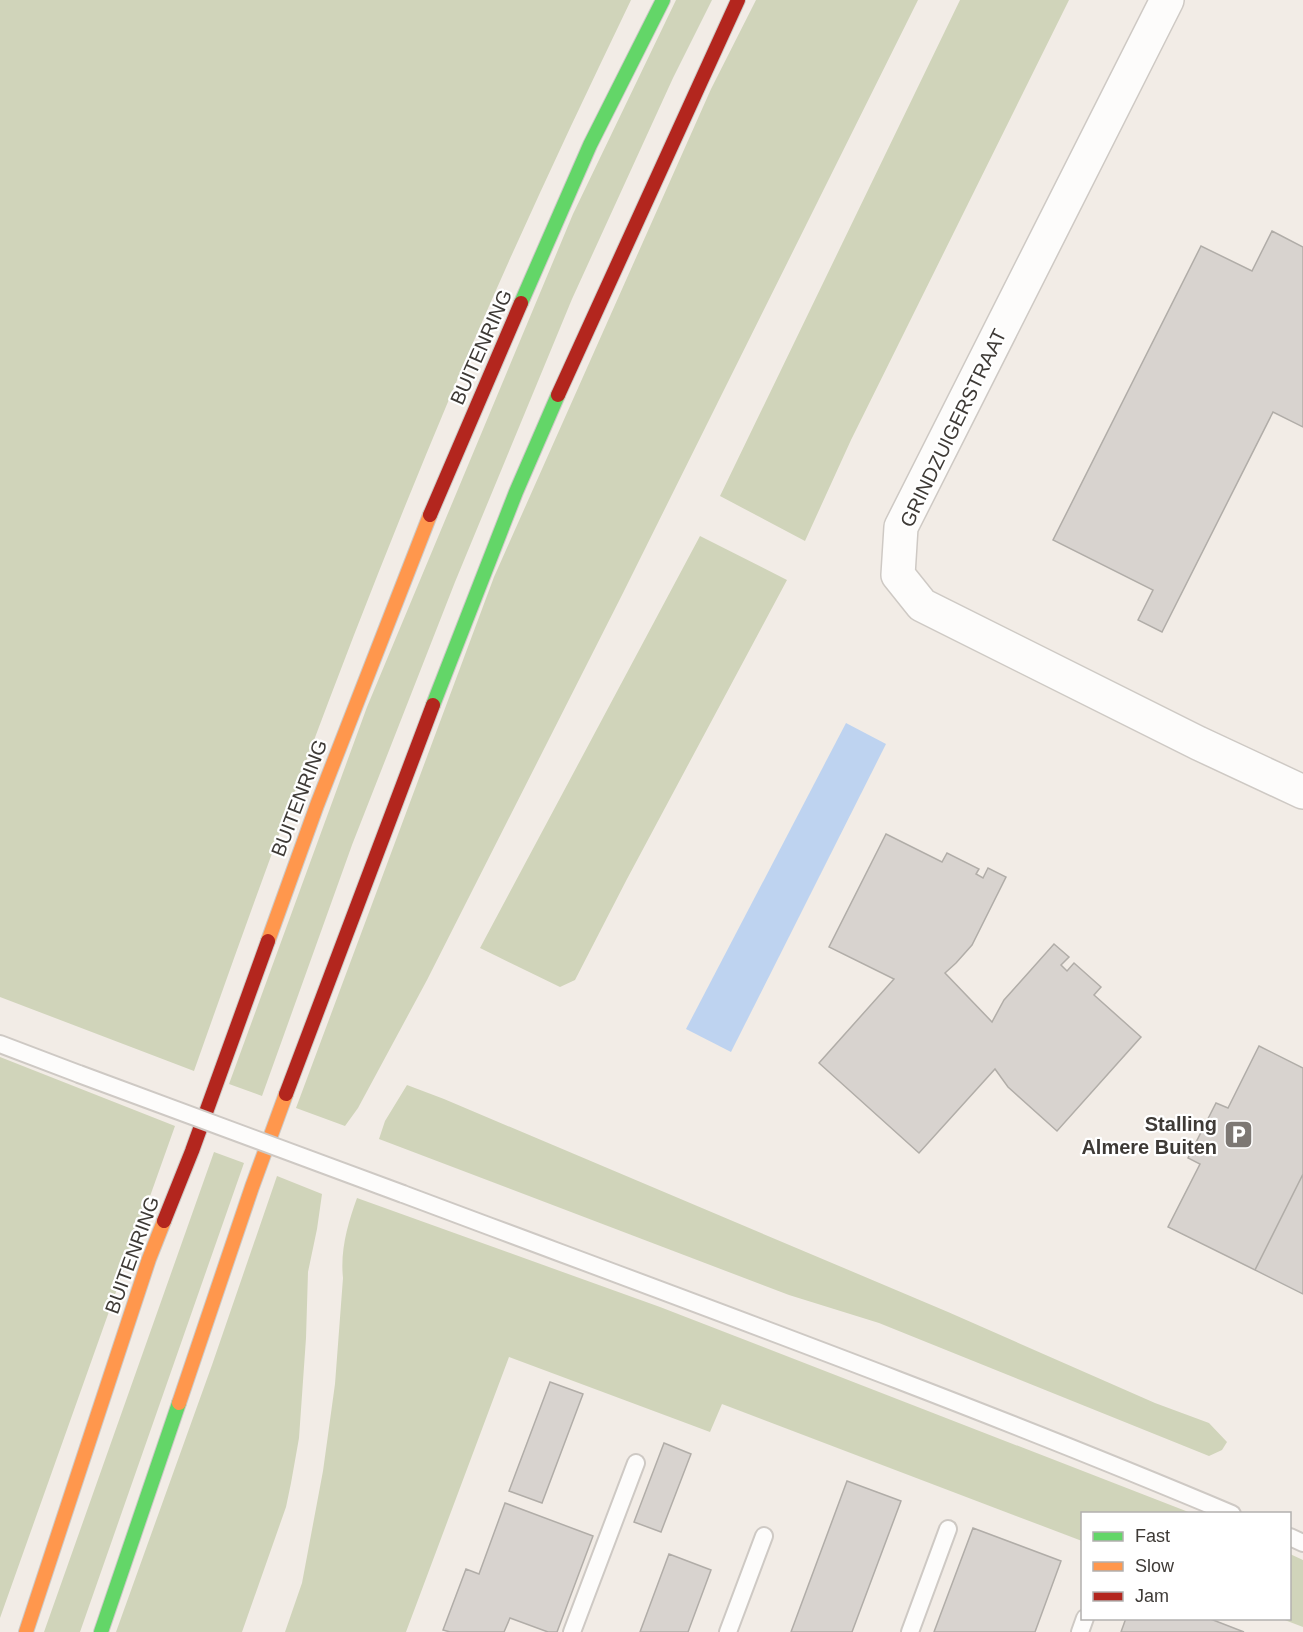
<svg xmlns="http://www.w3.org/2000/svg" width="1303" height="1632" font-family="Helvetica,sans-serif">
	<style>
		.green { fill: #d0d4ba }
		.water { fill: #bed3f0 }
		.building { fill: #d8d3cf; stroke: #b1ada8; stroke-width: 1.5 }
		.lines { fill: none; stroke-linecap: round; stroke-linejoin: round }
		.lane-casing { stroke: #cec9c4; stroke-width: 20 }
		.street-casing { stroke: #cec9c4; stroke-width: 36 }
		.fast-casing { stroke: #ccc9c6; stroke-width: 16 }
		.slow-casing { stroke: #ccc9c6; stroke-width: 16 }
		.jam-casing { stroke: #ccc9c6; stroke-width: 16 }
		.lane { stroke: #fdfcfb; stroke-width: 16 }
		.street { stroke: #fdfcfb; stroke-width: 33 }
		.fast { stroke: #63d668; stroke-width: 14 }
		.slow { stroke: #ff974d; stroke-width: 14 }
		.jam { stroke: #b3261e; stroke-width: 14 }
		.lane-bridge-casing { stroke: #cec9c4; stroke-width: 20; stroke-linecap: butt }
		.lane-bridge { stroke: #fdfcfb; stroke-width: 16 }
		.labels { text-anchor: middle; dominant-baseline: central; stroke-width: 4.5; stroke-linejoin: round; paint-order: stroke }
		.street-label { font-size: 20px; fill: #3e3a36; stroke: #fff }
		.poi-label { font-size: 20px; font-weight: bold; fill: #3e3a36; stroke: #fff; text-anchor: end }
	</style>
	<rect width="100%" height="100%" fill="#f2ece6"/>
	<!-- green -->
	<path class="green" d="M 0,0 L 631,0 C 568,131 506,263 450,397 C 357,618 274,844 194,1071 L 0,997 Z
		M 676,0 L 712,0 L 673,78 L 572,299 L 455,582 L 352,845 L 262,1096 L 229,1084 L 367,707 L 573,214 Z
		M 756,0 L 918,0 L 623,593 L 427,980 L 358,1108 L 345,1126 L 296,1108 L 494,577 L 711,89 Z
		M 960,0 L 1069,0 L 851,440 L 805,541 L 720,496 Z
		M 700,536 L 787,580 L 627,879 L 575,980 L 560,987 L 480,948 Z
		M 0,1057 L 175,1126 L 0,1618 Z
		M 407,1085 L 444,1099 L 948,1312 L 1155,1403 L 1209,1423 L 1227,1442 L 1222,1450 L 1209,1456 L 879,1323 L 789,1295 L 379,1139 L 385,1121 Z
		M 214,1152 L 244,1163 L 80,1632 L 44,1632 Z
		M 277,1176 L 322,1194 L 317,1229 L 308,1272 L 306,1338 L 299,1438 L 291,1483 L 286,1507 L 242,1632 L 116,1632 L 212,1365 Z
		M 357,1198 L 660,1307 L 1191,1513 L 1082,1514 L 1082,1541 L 722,1404 L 710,1432 L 509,1357 L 406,1632 L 285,1632 L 302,1583 L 323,1471 L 335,1384 L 343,1278 C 340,1250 348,1223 357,1198 Z
		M 1290,1554 L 1303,1560 L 1303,1627 L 1282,1619 L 1290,1618 Z"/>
	<!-- water -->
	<path class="water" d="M 846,723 L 886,744 L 731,1052 L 686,1029 Z"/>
	<!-- building -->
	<path class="building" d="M 1272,231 L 1303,247 L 1303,427 L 1273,412 L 1162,632 L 1138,620 L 1153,590 L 1053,540 L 1201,246 L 1252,271 Z
		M 886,834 L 942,862 L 947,853 L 979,869 L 976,874 L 983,878 L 988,868 L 1006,877 L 972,945 L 956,963 L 945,973 L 992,1022 L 1004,1000 L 1054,944 L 1069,957 L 1061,965 L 1067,971 L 1074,963 L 1101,987 L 1094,995 L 1141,1037 L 1057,1131 L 1008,1087 L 995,1069 L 919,1153 L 819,1063 L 894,979 L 829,947 Z
		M 1259,1046 L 1303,1068 L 1303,1174 L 1255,1270 L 1168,1227 L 1200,1164 L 1188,1158 L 1216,1103 L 1228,1108 Z
		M 1303,1174 L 1303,1294 L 1255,1270 Z
		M 550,1382 L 583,1394 L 542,1503 L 509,1491 Z
		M 664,1443 L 691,1454 L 661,1532 L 634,1522 Z
		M 847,1481 L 901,1501 L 852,1632 L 791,1632 Z
		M 505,1503 L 593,1536 L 557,1632 L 548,1632 L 510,1618 L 504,1632 L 450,1632 L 443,1630 L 466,1569 L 479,1574 Z
		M 973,1528 L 1061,1561 L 1035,1632 L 934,1632 Z
		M 669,1554 L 711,1570 L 688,1632 L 640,1632 Z
		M 1126,1618 L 1208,1618 L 1244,1632 L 1121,1632 Z"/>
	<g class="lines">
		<defs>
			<path id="lane" d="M 0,1044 L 79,1074
				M 403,1194 C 680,1298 959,1399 1232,1514
				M 1290,1537 L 1303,1543
				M 572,1632 L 636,1463
				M 728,1632 L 764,1536
				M 910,1632 L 948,1529
				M 1080,1632 L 1085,1618"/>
			<path id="street" d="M 1167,0 L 901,527 L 898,575 L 922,605 L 1198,743 L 1303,792"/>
			<path id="fast" d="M 521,303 L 590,145 L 663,0
				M 433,705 L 516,492 L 558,395
				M 101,1632 L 179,1403"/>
			<path id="slow" d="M 268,941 L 317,805 L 430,515
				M 179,1403 L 252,1187 L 286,1094
				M 26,1632 L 149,1259 L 164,1221"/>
			<path id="jam" d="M 558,395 L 738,0
				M 430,515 L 521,303
				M 286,1094 L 433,705
				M 164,1221 L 192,1151 L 268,941"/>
		</defs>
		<!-- lane casing -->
		<use href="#lane" class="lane-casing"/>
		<!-- street casing -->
		<use href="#street" class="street-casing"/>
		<!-- fast casing -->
		<use href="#fast" class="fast-casing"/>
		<!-- slow casing -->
		<use href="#slow" class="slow-casing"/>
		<!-- jam casing -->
		<use href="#jam" class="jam-casing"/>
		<!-- lane -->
		<use href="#lane" class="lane"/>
		<!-- street -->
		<use href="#street" class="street"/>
		<!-- fast -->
		<use href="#fast" class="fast"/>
		<!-- slow -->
		<use href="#slow" class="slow"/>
		<!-- jam -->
		<use href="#jam" class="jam"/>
		<defs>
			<path id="lane-bridge" d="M 79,1074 L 403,1194"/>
		</defs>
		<!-- lane-bridge casing -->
		<use href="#lane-bridge" class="lane-bridge-casing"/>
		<!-- lane-bridge -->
		<use href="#lane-bridge" class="lane-bridge"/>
	</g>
	<!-- icons -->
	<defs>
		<symbol id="parking-square" viewBox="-11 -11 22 22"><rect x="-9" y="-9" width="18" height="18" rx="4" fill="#7d7874" stroke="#fff"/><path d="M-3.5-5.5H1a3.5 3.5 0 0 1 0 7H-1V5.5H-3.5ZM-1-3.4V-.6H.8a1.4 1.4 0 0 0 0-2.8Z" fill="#fff"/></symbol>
	</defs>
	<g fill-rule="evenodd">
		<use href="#parking-square" x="1222" y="1118" width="33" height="33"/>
	</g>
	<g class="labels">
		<!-- street labels -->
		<g class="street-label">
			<text transform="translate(481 347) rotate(-66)">BUITENRING</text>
			<text transform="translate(953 428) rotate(-64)">GRINDZUIGERSTRAAT</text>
			<text transform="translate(299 798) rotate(-69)">BUITENRING</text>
			<text transform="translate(132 1255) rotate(-70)">BUITENRING</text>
		</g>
		<!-- poi labels -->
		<g class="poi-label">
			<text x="1217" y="1124">Stalling<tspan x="1217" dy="23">Almere Buiten</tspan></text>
		</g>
	</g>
	<!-- legend -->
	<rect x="1081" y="1512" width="210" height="108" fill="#ffffff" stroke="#b2b0af" stroke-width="1.5"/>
	<rect x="1093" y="1532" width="30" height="9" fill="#63d668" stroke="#b2b0af" stroke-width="1.5"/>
	<text x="1135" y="1542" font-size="18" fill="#3e3a36">Fast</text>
	<rect x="1093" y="1562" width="30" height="9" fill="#ff974d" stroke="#b2b0af" stroke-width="1.5"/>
	<text x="1135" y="1572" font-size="18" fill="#3e3a36">Slow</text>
	<rect x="1093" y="1592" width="30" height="9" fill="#b3261e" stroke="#b2b0af" stroke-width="1.5"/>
	<text x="1135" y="1602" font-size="18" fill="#3e3a36">Jam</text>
</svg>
